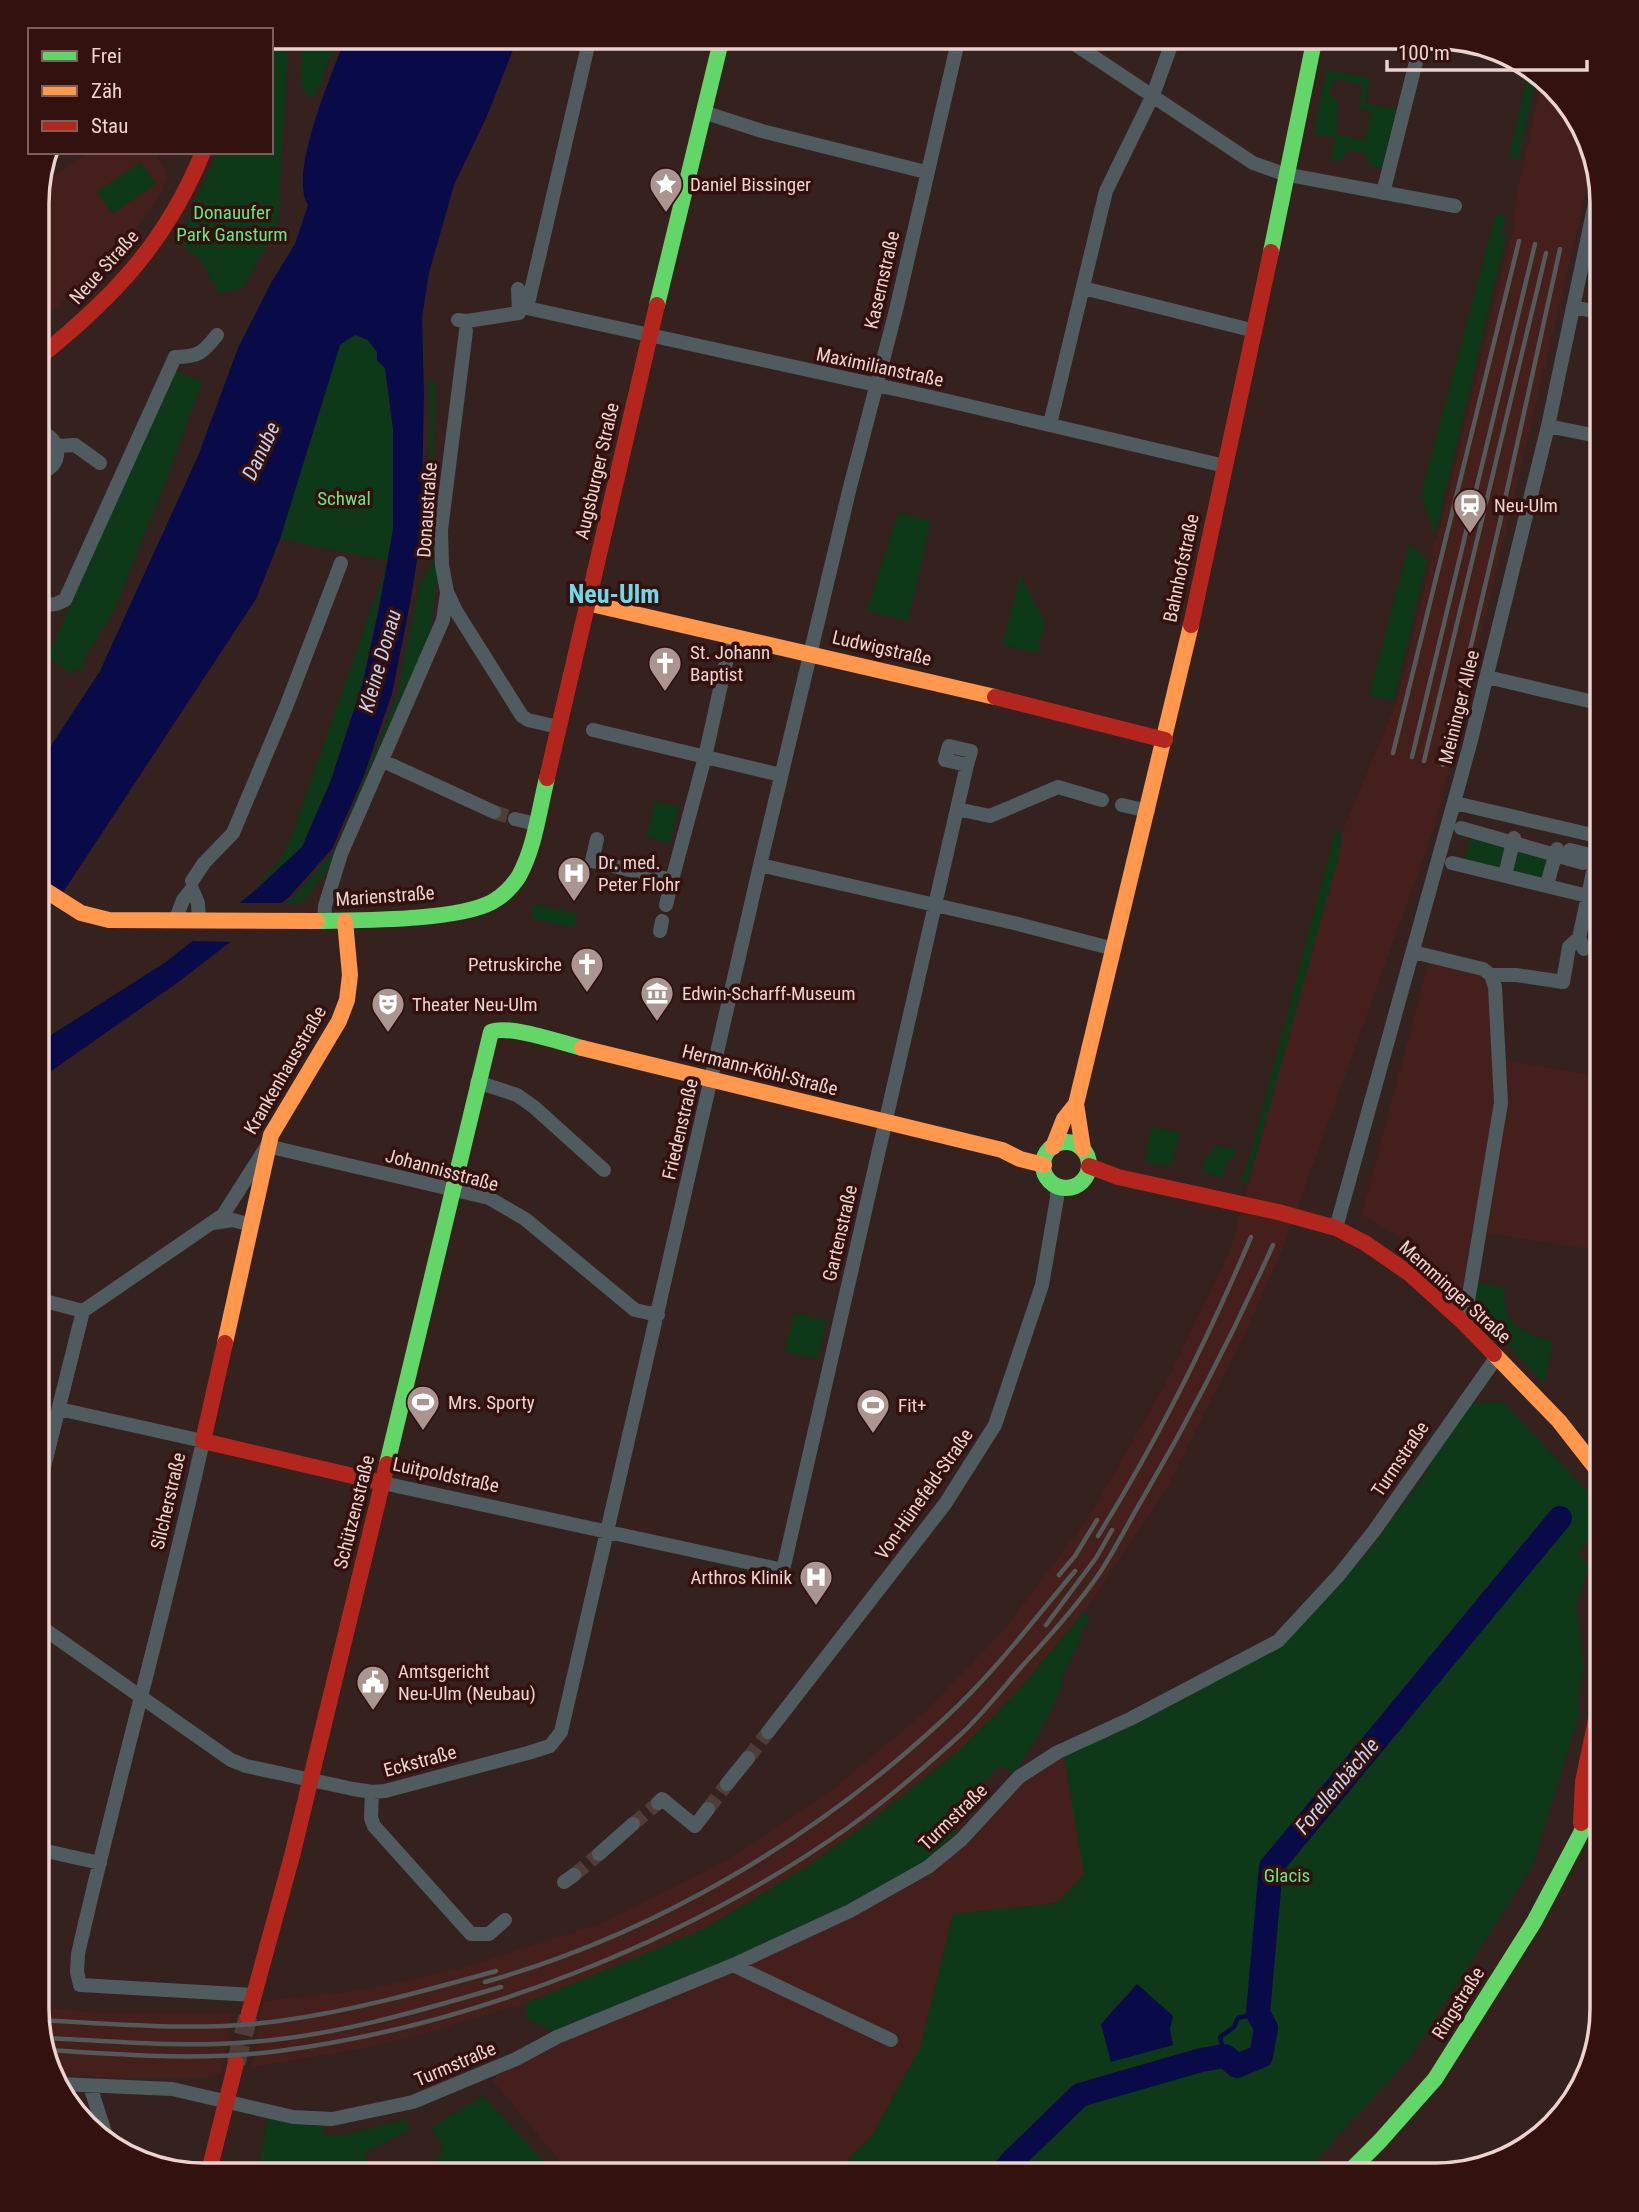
<svg xmlns="http://www.w3.org/2000/svg" width="1639" height="2212" font-family="'Roboto Condensed',sans-serif">
	<style>
		.built { fill: #451f1b }
		.green { fill: #0d3918; fill-rule: evenodd }
		.water { fill: #090a48 }
		.pier { fill: #35221f }
		.lines { fill: none; stroke-linecap: round; stroke-linejoin: round }
		.stream { stroke: #090a48; stroke-width: 4.5 }
		.river { stroke: #090a48; stroke-width: 24 }
		.street-tunnel { stroke: #503d39; stroke-width: 14; stroke-dasharray: 14 7; stroke-linecap: butt }
		.secondary-tunnel { stroke: #503d39; stroke-width: 19; stroke-dasharray: 19 10; stroke-linecap: butt }
		.street { stroke: #4f5b5e; stroke-width: 14 }
		.fast { stroke: #63d668; stroke-width: 16 }
		.slow { stroke: #ff974d; stroke-width: 16 }
		.jam { stroke: #b3261e; stroke-width: 16 }
		.rail { stroke: #54595a; stroke-width: 4.5 }
		.labels { text-anchor: middle; dominant-baseline: central; stroke-width: 7; stroke-linejoin: round; paint-order: stroke }
		.poi-label { font-size: 19px; fill: #ebd3cf; stroke: #32110e; text-anchor: start }
		.park-label { font-size: 19px; fill: #68e682; stroke: #32110e }
		.street-label { font-size: 19px; fill: #ebd3cf; stroke: #32110e }
		.water-label { font-size: 21px; font-style: italic; fill: #c6d0e8; stroke: #32110e }
		.district-label { font-size: 26px; font-weight: bold; fill: #70d9e9; stroke: #32110e }
		.rim { fill: none; stroke: #ebd3cf; stroke-width: 3.5 }
	</style>
	<rect width="100%" height="100%" fill="#35221f"/>
	<!-- built -->
	<path class="built" d="M 1542,81 L 1574,111 L 1592,169 L 1436,823 L 1283,1248 L 1244,1335 L 1166,1489 L 1084,1612 L 1017,1692 L 963,1747 L 869,1822 L 809,1865 L 704,1929 L 526,2003 L 436,2030 L 365,2048 L 252,2067 L 264,2001 L 364,1990 L 459,1969 L 603,1923 L 730,1859 L 832,1790 L 924,1713 L 1003,1631 L 1089,1517 L 1166,1383 L 1228,1256 L 1236,1231 L 1339,840 L 1397,701 L 1433,558 L 1432,546 L 1438,536 L 1512,235 L 1516,199 Z
		M 90,152 L 154,152 L 168,173 L 161,192 L 111,265 L 37,322 L 37,192 L 42,174 L 47,181 Z
		M 1429,960 L 1476,970 L 1486,979 L 1491,990 L 1494,1058 L 1602,1077 L 1602,1251 L 1472,1231 L 1461,1296 L 1411,1256 L 1399,1236 L 1362,1215 Z
		M 1064,1756 L 1085,1874 L 1058,1903 L 953,1914 L 921,2046 L 872,2136 L 832,2175 L 572,2175 L 491,2079 L 560,2043 L 927,1875 L 963,1848 L 1025,1780 Z
		M 37,2007 L 100,2013 L 232,2013 L 221,2074 L 207,2078 L 111,2078 L 56,2074 Z"/>
	<!-- green -->
	<path class="green" d="M 271,37 L 289,37 L 278,219 L 274,233 L 243,288 L 218,294 L 215,284 L 212,283 C 207,266 197,256 184,246 C 186,233 187,220 192,208 C 200,189 210,172 217,152 L 271,152 Z
		M 303,37 L 338,37 L 316,94 L 312,97 L 308,96 L 302,87 L 301,80 Z
		M 1529,69 L 1537,75 L 1518,160 L 1509,158 Z
		M 1326,70 L 1370,78 L 1365,103 L 1400,110 L 1386,169 L 1371,166 L 1365,153 L 1349,150 L 1340,161 L 1331,160 L 1335,137 L 1314,133 ZM 1335,79 L 1362,85 L 1359,108 L 1371,112 L 1365,141 L 1336,134 L 1338,103 L 1330,92 Z
		M 141,162 L 156,184 L 112,214 L 97,192 Z
		M 1496,214 L 1506,216 L 1502,235 L 1506,236 L 1435,534 L 1421,495 Z
		M 355,335 L 368,340 L 377,352 L 377,360 L 385,368 L 393,429 L 393,529 L 388,561 L 280,539 L 340,345 Z
		M 174,370 L 202,382 L 167,478 L 114,611 L 84,659 L 82,672 L 75,669 L 73,674 L 47,658 Z
		M 429,380 L 436,384 L 432,506 L 438,571 L 429,645 L 341,854 L 301,903 L 284,904 L 293,898 L 335,851 L 397,696 L 420,583 L 431,566 Z
		M 898,513 L 931,521 L 908,621 L 867,611 Z
		M 1409,544 L 1427,560 L 1394,700 L 1369,696 Z
		M 387,564 L 363,680 L 331,780 L 302,847 L 252,893 L 280,860 L 291,838 Z
		M 1020,575 L 1045,622 L 1038,653 L 1003,645 Z
		M 655,801 L 679,807 L 670,843 L 647,837 Z
		M 1337,826 L 1341,839 L 1339,855 L 1249,1180 L 1246,1183 L 1241,1181 L 1249,1159 Z
		M 1471,835 L 1506,846 L 1501,869 L 1465,861 Z
		M 1517,849 L 1549,858 L 1544,880 L 1511,872 Z
		M 534,904 L 577,914 L 574,928 L 531,918 Z
		M 1152,1127 L 1180,1133 L 1171,1166 L 1145,1162 Z
		M 1215,1145 L 1239,1151 L 1226,1163 L 1223,1177 L 1206,1173 L 1202,1166 C 1205,1157 1212,1154 1215,1145 Z
		M 1471,1281 L 1505,1288 C 1501,1323 1522,1334 1553,1341 L 1544,1384 L 1488,1323 L 1467,1307 Z
		M 794,1313 L 827,1321 L 818,1359 L 785,1351 Z
		M 1503,1402 L 1599,1504 L 1593,1533 L 1577,1555 L 1589,1565 L 1576,1608 L 1584,1664 L 1578,1700 L 1579,1715 L 1532,1867 L 1409,2059 L 1302,2175 L 832,2175 L 872,2136 L 921,2046 L 953,1914 L 1058,1903 L 1084,1874 L 1064,1756 L 1178,1702 L 1278,1648 L 1368,1552 L 1426,1474 L 1438,1448 L 1471,1403 Z
		M 1084,1612 L 1090,1618 L 1080,1633 L 1081,1638 L 1061,1679 L 1063,1685 L 1039,1734 L 1014,1774 L 1001,1765 L 947,1819 L 959,1834 L 920,1866 L 854,1904 L 754,1950 L 553,2032 L 526,2018 L 526,2003 L 704,1929 L 809,1865 L 869,1822 L 963,1747 L 1017,1692 Z
		M 483,2096 L 556,2175 L 426,2175 L 444,2149 L 431,2128 Z
		M 268,2117 L 322,2126 L 325,2134 L 341,2136 L 405,2119 L 410,2130 L 364,2153 L 371,2170 L 363,2171 L 366,2175 L 258,2175 Z"/>
	<!-- water -->
	<path class="water" d="M 346,37 L 518,37 L 487,116 L 454,185 L 429,273 L 422,317 L 424,394 L 421,536 L 411,598 L 392,694 L 363,778 L 332,849 L 289,897 L 177,983 L 37,1081 L 37,1044 L 166,962 L 252,893 L 302,847 L 331,780 L 363,682 L 380,603 L 393,529 L 393,429 L 385,368 L 377,360 L 377,352 L 368,340 L 355,335 L 340,345 L 280,539 L 256,599 L 58,900 L 52,896 L 37,920 L 37,767 L 100,671 L 198,456 L 238,348 L 271,283 L 295,244 L 308,205 C 288,174 333,71 346,37 Z
		M 1137,1984 L 1173,2016 L 1170,2029 L 1173,2045 L 1111,2062 L 1101,2024 Z"/>
	<!-- pier -->
	<path class="pier" d="M 239,903 L 287,903 L 236,942 L 192,941 Z"/>
	<g class="lines">
		<!-- stream -->
		<path class="stream" d="M 1225,2056 L 1220,2037 L 1234,2027 L 1238,2018 L 1258,2013"/>
		<!-- river -->
		<path class="river" d="M 1000,2175 L 1012,2161 L 1080,2095 L 1201,2060 L 1225,2056 L 1237,2066 L 1261,2056 L 1266,2028 L 1258,2013 L 1271,1867 L 1560,1518"/>
		<!-- street-tunnel -->
		<path class="street-tunnel" d="M 494,812 L 515,819
			M 748,1758 L 768,1732
			M 708,1809 L 727,1784
			M 633,1824 L 658,1803
			M 574,1875 L 599,1854"/>
		<!-- secondary-tunnel -->
		<path class="secondary-tunnel" d="M 236,2063 L 248,2017"/>
		<!-- street -->
		<path class="street" d="M 590,37 L 527,308 L 931,397 L 1225,466
			M 695,37 L 720,43
			M 1064,37 L 1253,163 L 1284,174 L 1455,206
			M 703,112 L 762,131 L 926,172
			M 47,156 L 52,152
			M 1383,193 L 1419,50
			M 1083,288 L 1255,331
			M 1574,307 L 1602,313
			M 458,320 L 467,321 L 519,313 L 518,289
			M 466,331 L 441,530 L 442,565 L 447,592 L 456,611 L 522,716 L 528,720 L 558,727
			M 1050,424 L 1106,191 L 1153,95 L 1174,37
			M 1548,426 L 1602,437
			M 57,446 L 75,445 L 100,463
			M 37,473 C 64,470 64,435 37,432
			M 37,606 L 56,604 L 65,600 L 175,357 C 198,357 203,353 217,335
			M 1487,677 L 1602,704
			M 593,730 L 781,775
			M 383,761 L 494,812
			M 1455,803 L 1601,837
			M 1122,805 L 1148,811
			M 957,809 L 990,816 L 1058,787 L 1102,800
			M 515,819 L 536,824
			M 1461,828 L 1583,863
			M 597,839 L 592,861 L 672,880 L 705,757 L 732,635
			M 1568,859 L 1570,850 L 1602,858
			M 1452,863 L 1588,896
			M 760,865 L 1014,923 L 1114,949
			M 1506,871 L 1514,838
			M 192,881 L 204,863 L 233,833 L 286,707 L 341,563
			M 1548,881 L 1557,849
			M 666,905 L 672,880
			M 175,921 L 183,900 L 192,889 L 198,903 L 199,921
			M 324,921 L 325,906 L 341,854 L 443,620 L 447,593
			M 660,931 L 662,921
			M 1584,949 L 1579,938 L 1602,830
			M 1413,952 L 1483,969 L 1491,975 L 1495,987 L 1501,1103 L 1467,1307 L 1462,1321
			M 1491,975 L 1516,975 L 1563,982 L 1569,947 L 1579,938
			M 477,1082 L 517,1095 L 534,1107 L 604,1170
			M 213,1223 L 233,1220 L 251,1225
			M 1336,1228 L 1469,748 L 1548,426 L 1598,189
			M 37,1299 L 83,1311
			M 59,1409 L 203,1441 C 165,1613 117,1782 78,1954 L 77,1972 L 80,1985 L 254,1995
			M 383,1483 L 783,1570 C 843,1301 906,1033 967,765 L 971,751 L 949,746 L 945,760 L 967,765
			M 37,1495 L 83,1311 L 223,1215 L 267,1146 L 489,1198 L 525,1219 L 635,1310 L 658,1315
			M 37,1624 L 231,1760 L 246,1766 L 353,1789 L 372,1792 L 385,1791 L 528,1753 L 550,1746 L 561,1732 L 760,865 L 849,491 L 896,310 L 959,37
			M 768,1732 L 945,1504 L 995,1425 L 1042,1285 L 1057,1198 L 1057,1186
			M 727,1784 L 748,1758
			M 372,1792 L 371,1818 L 374,1826 L 471,1934 L 489,1934 L 505,1920
			M 658,1803 L 662,1799 L 695,1826 L 708,1809
			M 37,1849 L 100,1863
			M 599,1854 L 633,1824
			M 564,1882 L 574,1875
			M 733,1965 L 891,2040
			M 60,2084 L 172,2089 L 293,2117 L 332,2119 L 413,2102 L 516,2059 L 557,2037 L 733,1965 L 850,1911 L 928,1867 L 961,1840 L 1019,1777 L 1058,1752 L 1132,1718 L 1278,1641 L 1339,1575 L 1374,1531 L 1496,1358
			M 90,2086 L 108,2142"/>
		<!-- fast -->
		<path class="fast" d="M 1271,252 L 1315,37
			M 657,305 L 722,37
			M 317,921 C 360,920 456,921 492,902 C 503,896 512,887 519,876 C 535,847 539,810 547,778
			M1043 1165a23 23 0 1 1 46 0a23 23 0 1 1-46 0Z
			M 387,1464 L 491,1032 C 507,1024 563,1043 582,1048
			M 1346,2175 L 1380,2141 L 1435,2079 L 1534,1922 L 1580,1835 L 1602,1783"/>
		<!-- slow -->
		<path class="slow" d="M 587,603 L 995,697
			M 37,885 L 81,913 L 109,920 L 317,921
			M 582,1048 L 1002,1150 L 1020,1159 L 1044,1165
			M 1053,1147 L 1064,1119 L 1076,1104
			M 1083,1149 L 1076,1104 L 1191,625
			M 225,1343 L 271,1135 L 339,1021 L 347,1000 L 350,975 L 345,921
			M 1494,1354 L 1559,1421 L 1602,1476"/>
		<!-- jam -->
		<path class="jam" d="M 37,359 C 113,298 166,243 203,152
			M 1191,625 L 1271,252
			M 995,697 L 1165,740
			M 547,778 L 657,305
			M 1089,1166 L 1118,1177 L 1278,1212 L 1336,1228 L 1365,1243 L 1410,1274 L 1462,1321 L 1494,1354
			M 225,1343 L 203,1441 L 383,1483
			M 1581,1823 L 1583,1782 L 1602,1691
			M 248,2017 L 292,1856 L 387,1464
			M 208,2175 L 236,2063"/>
		<!-- rail -->
		<path class="rail" d="M 1393,753 L 1519,241
			M 1412,757 L 1535,244
			M 1424,761 L 1546,253
			M 1443,765 L 1500,522 L 1560,249
			M 1098,1536 C 1158,1440 1207,1341 1251,1237
			M 1059,1575 L 1075,1556 L 1097,1520
			M 1046,1625 L 1096,1558 L 1112,1530
			M 485,1982 C 655,1934 816,1838 945,1718 C 993,1674 1033,1621 1075,1571
			M 40,2020 C 118,2024 201,2032 279,2021 C 353,2011 424,1991 496,1971
			M 46,2038 C 113,2041 182,2048 250,2042 C 335,2036 419,2011 501,1987
			M 49,2050 C 125,2055 203,2061 279,2051 C 476,2025 687,1941 849,1827 C 888,1799 925,1767 959,1736 C 982,1715 1002,1689 1023,1665 C 1050,1636 1077,1606 1099,1574 C 1115,1550 1128,1523 1143,1498 C 1191,1416 1234,1332 1273,1245"/>
	</g>
	<!-- icons -->
	<defs>
		<symbol id="sight-pin" viewBox="-11 -11 22 30"><path d="M0 17L-7.5 6A9.5 9.5 0 1 1 7.5 6Z" fill="#ab9591" stroke="#32110e"/><path d="M0-6L1.8-2.2L6-1.7L2.9 1.2L3.7 5.4L0 3.3L-3.7 5.4L-2.9 1.2L-6-1.7L-1.8-2.2Z" fill="#fff"/></symbol>
		<symbol id="station-pin" viewBox="-11 -11 22 30"><path d="M0 17L-7.5 6A9.5 9.5 0 1 1 7.5 6Z" fill="#ab9591" stroke="#32110e"/><path d="M-3-6H3Q5-6 5-4V2Q5 4 3 4L4.5 6H3L1.5 4h-3L-3 6H-4.5L-3 4Q-5 4-5 2V-4Q-5-6-3-6ZM-3.5-4v3h7v-3ZM-3.5 1v1.5H-2V1ZM2 1v1.5H3.5V1Z" fill="#fff"/></symbol>
		<symbol id="church-pin" viewBox="-11 -11 22 30"><path d="M0 17L-7.5 6A9.5 9.5 0 1 1 7.5 6Z" fill="#ab9591" stroke="#32110e"/><path d="M-1.2-6h2.4v3.5h3.3v2.4h-3.3V6h-2.4V-.1h-3.3v-2.4h3.3Z" fill="#fff"/></symbol>
		<symbol id="hospital-pin" viewBox="-11 -11 22 30"><path d="M0 17L-7.5 6A9.5 9.5 0 1 1 7.5 6Z" fill="#ab9591" stroke="#32110e"/><path d="M-5-5h3v3.5h4V-5h3V5h-3V1.5h-4V5h-3Z" fill="#fff"/></symbol>
		<symbol id="museum-pin" viewBox="-11 -11 22 30"><path d="M0 17L-7.5 6A9.5 9.5 0 1 1 7.5 6Z" fill="#ab9591" stroke="#32110e"/><path d="M0-6L6-3V-2H-6V-3ZM-5-1h2V3h-2ZM-1-1h2V3h-2ZM3-1h2V3H3ZM-6 4H6V6H-6Z" fill="#fff"/></symbol>
		<symbol id="theatre-pin" viewBox="-11 -11 22 30"><path d="M0 17L-7.5 6A9.5 9.5 0 1 1 7.5 6Z" fill="#ab9591" stroke="#32110e"/><path d="M-5-5.5Q0-4 5-5.5V0Q5 5 0 6Q-5 5-5 0ZM-3.3-2.5H-1v1.5H-3.3ZM1-2.5H3.3v1.5H1ZM-2.8 1Q0 5.5 2.8 1Z" fill="#fff"/></symbol>
		<symbol id="stadium-pin" viewBox="-11 -11 22 30"><path d="M0 17L-7.5 6A9.5 9.5 0 1 1 7.5 6Z" fill="#ab9591" stroke="#32110e"/><path d="M0-5a6.5 5 0 1 0 0 10a6.5 5 0 1 0 0-10ZM-3.5-1.8h7v3.6h-7Z" fill="#fff"/></symbol>
		<symbol id="civic-pin" viewBox="-11 -11 22 30"><path d="M0 17L-7.5 6A9.5 9.5 0 1 1 7.5 6Z" fill="#ab9591" stroke="#32110e"/><path d="M-.6-6.5H3V-4.5H.6V-3L4-1V1h2V6H-6V1h2V-1L-.6-3ZM-1.2 2.5V6h2.4V2.5Z" fill="#fff"/></symbol>
	</defs>
	<g fill-rule="evenodd">
		<use href="#sight-pin" x="647" y="165" width="38" height="52"/>
		<use href="#station-pin" x="1451" y="486" width="38" height="52"/>
		<use href="#church-pin" x="646" y="644" width="38" height="52"/>
		<use href="#hospital-pin" x="555" y="854" width="38" height="52"/>
		<use href="#church-pin" x="568" y="945" width="38" height="52"/>
		<use href="#museum-pin" x="638" y="974" width="38" height="52"/>
		<use href="#theatre-pin" x="369" y="985" width="38" height="52"/>
		<use href="#stadium-pin" x="404" y="1383" width="38" height="52"/>
		<use href="#stadium-pin" x="854" y="1386" width="38" height="52"/>
		<use href="#hospital-pin" x="797" y="1558" width="38" height="52"/>
		<use href="#civic-pin" x="354" y="1663" width="38" height="52"/>
	</g>
	<g class="labels">
		<!-- poi labels -->
		<g class="poi-label">
			<text x="690" y="184">Daniel Bissinger</text>
			<text x="1494" y="505">Neu-Ulm</text>
			<text x="690" y="652">St. Johann<tspan x="690" dy="22">Baptist</tspan></text>
			<text x="598" y="862">Dr. med.<tspan x="598" dy="22">Peter Flohr</tspan></text>
			<text x="562" y="964" text-anchor="end">Petruskirche</text>
			<text x="682" y="993">Edwin-Scharff-Museum</text>
			<text x="412" y="1004">Theater Neu-Ulm</text>
			<text x="448" y="1402">Mrs. Sporty</text>
			<text x="898" y="1405">Fit+</text>
			<text x="792" y="1577" text-anchor="end">Arthros Klinik</text>
			<text x="398" y="1671">Amtsgericht<tspan x="398" dy="22">Neu-Ulm (Neubau)</tspan></text>
		</g>
		<!-- park labels -->
		<g class="park-label">
			<text x="232" y="212">Donauufer<tspan x="232" dy="22">Park Gansturm</tspan></text>
			<text x="344" y="498">Schwal</text>
			<text x="1287" y="1875">Glacis</text>
		</g>
		<!-- street labels -->
		<g class="street-label">
			<text transform="translate(104 267) rotate(-48)">Neue Straße</text>
			<text transform="translate(882 280) rotate(-77)">Kasernstraße</text>
			<text transform="translate(880 367) rotate(12)">Maximilianstraße</text>
			<text transform="translate(597 471) rotate(-77)">Augsburger Straße</text>
			<text transform="translate(427 510) rotate(-86)">Donaustraße</text>
			<text transform="translate(1181 568) rotate(-78)">Bahnhofstraße</text>
			<text transform="translate(882 648) rotate(13)">Ludwigstraße</text>
			<text transform="translate(1459 707) rotate(-76)">Meininger Allee</text>
			<text transform="translate(385 896) rotate(-4)">Marienstraße</text>
			<text transform="translate(285 1070) rotate(-60)">Krankenhausstraße</text>
			<text transform="translate(760 1070) rotate(14)">Hermann-Köhl-Straße</text>
			<text transform="translate(680 1129) rotate(-77)">Friedenstraße</text>
			<text transform="translate(442 1170) rotate(15)">Johannisstraße</text>
			<text transform="translate(840 1233) rotate(-77)">Gartenstraße</text>
			<text transform="translate(1455 1292) rotate(42)">Memminger Straße</text>
			<text transform="translate(1400 1459) rotate(-56)">Turmstraße</text>
			<text transform="translate(446 1475) rotate(12)">Luitpoldstraße</text>
			<text transform="translate(924 1494) rotate(-55)">Von-Hünefeld-Straße</text>
			<text transform="translate(168 1501) rotate(-77)">Silcherstraße</text>
			<text transform="translate(354 1512) rotate(-76)">Schützenstraße</text>
			<text transform="translate(420 1761) rotate(-15)">Eckstraße</text>
			<text transform="translate(953 1817) rotate(-44)">Turmstraße</text>
			<text transform="translate(1458 2003) rotate(-58)">Ringstraße</text>
			<text transform="translate(455 2064) rotate(-23)">Turmstraße</text>
		</g>
		<!-- water labels -->
		<g class="water-label">
			<text transform="translate(261 451) rotate(-65)">Danube</text>
			<text transform="translate(380 661) rotate(-74)">Kleine Donau</text>
			<text transform="translate(1337 1786) rotate(-50)">Forellenbächle</text>
		</g>
		<!-- district labels -->
		<g class="district-label">
			<text x="614" y="594">Neu-Ulm</text>
		</g>
	</g>
	<!-- crop -->
	<path d="M0 0H1639V2212H0ZM203 49H1436A154 154 0 0 1 1590 203V2009A154 154 0 0 1 1436 2163H203A154 154 0 0 1 49 2009V203A154 154 0 0 1 203 49Z" fill="#32110e" fill-rule="evenodd"/>
	<path class="rim" d="M203 49H1436A154 154 0 0 1 1590 203V2009A154 154 0 0 1 1436 2163H203A154 154 0 0 1 49 2009V203A154 154 0 0 1 203 49Z"/>
	<!-- legend -->
	<rect x="28" y="28" width="245" height="126" fill="#32110e" stroke="#7c5f5b" stroke-width="2"/>
	<rect x="42" y="51" width="35" height="10" fill="#63d668" stroke="#7c5f5b" stroke-width="2"/>
	<text x="91" y="63" font-size="21" fill="#ebd3cf">Frei</text>
	<rect x="42" y="86" width="35" height="10" fill="#ff974d" stroke="#7c5f5b" stroke-width="2"/>
	<text x="91" y="98" font-size="21" fill="#ebd3cf">Zäh</text>
	<rect x="42" y="121" width="35" height="10" fill="#b3261e" stroke="#7c5f5b" stroke-width="2"/>
	<text x="91" y="133" font-size="21" fill="#ebd3cf">Stau</text>
	<!-- scale -->
	<path d="M1387 60v10h200v-10" fill="none" stroke="#ebd3cf" stroke-width="3.5"/>
	<text x="1398" y="60" font-size="21" fill="#ebd3cf" stroke="#32110e" stroke-width="5" paint-order="stroke">100 m</text>
</svg>
